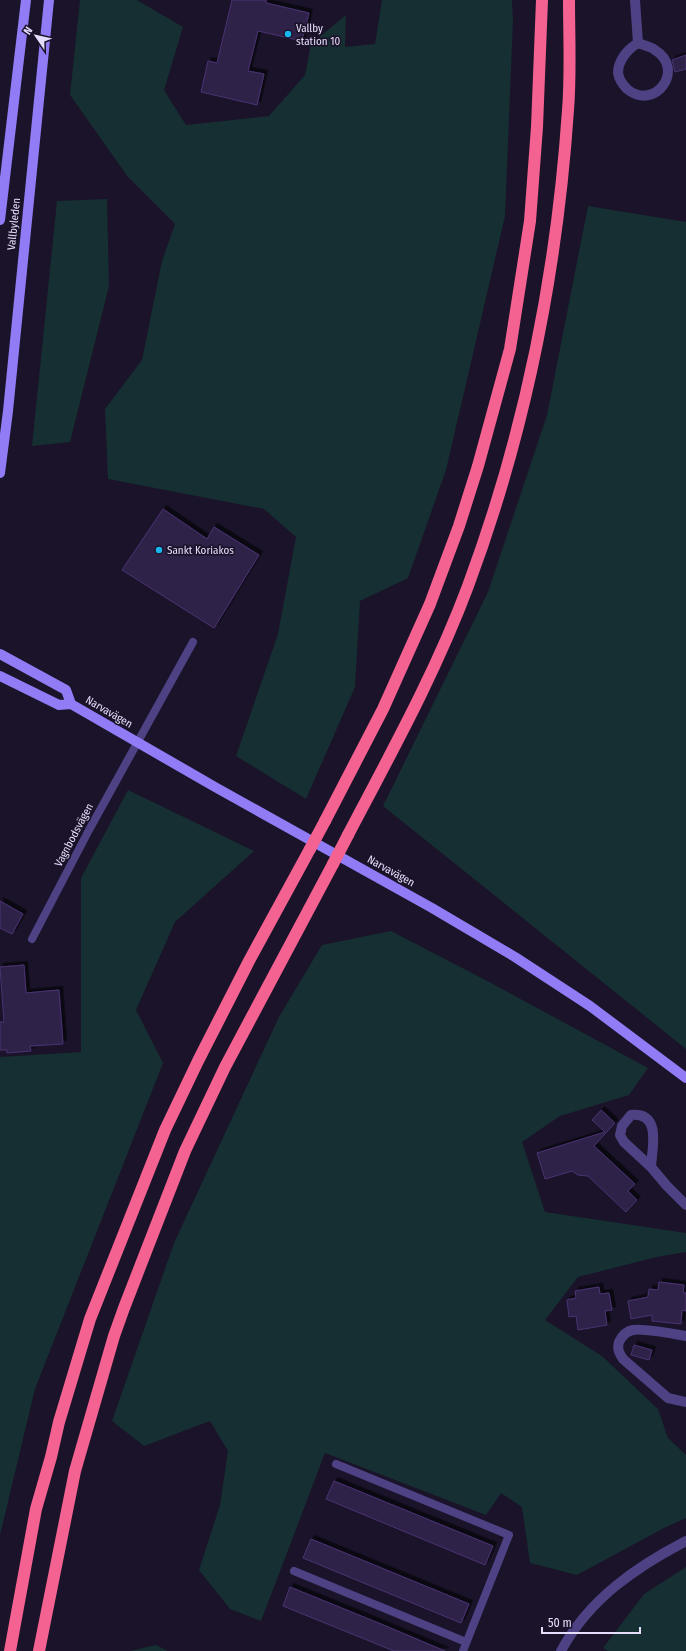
<svg xmlns="http://www.w3.org/2000/svg" width="686" height="1651" font-family="'Fira Sans Condensed',sans-serif">
	<style>
		.green { fill: #162f32 }
		.building { fill: #2f2048; stroke: #4a3473; filter: url(#shadow) }
		.lines { fill: none; stroke-linecap: round; stroke-linejoin: round }
		.service { stroke: #4f4284; stroke-width: 8 }
		.minor { stroke: #4f4284; stroke-width: 10 }
		.secondary { stroke: #927cf5; stroke-width: 10 }
		.motorway { stroke: #f36290; stroke-width: 12 }
		.motorway-bridge { stroke: #f36290; stroke-width: 12 }
		.poi-dot { fill: #19b6ed; stroke: #1a1329; stroke-width: 1.5 }
		.labels { text-anchor: middle; dominant-baseline: central; stroke-width: 3.5; stroke-linejoin: round; paint-order: stroke }
		.poi-label { font-size: 11px; fill: #e6ddfc; stroke: #1a1329; text-anchor: start }
		.street-label { font-size: 11px; fill: #e6ddfc; stroke: #1a1329 }
	</style>
	<defs>
		<filter id="shadow"><feDropShadow dx="3.5" dy="-3.5" stdDeviation="0" flood-color="#0009"/></filter>
	</defs>
	<rect width="100%" height="100%" fill="#1a1329"/>
	<!-- green -->
	<path class="green" d="M 80,0 L 137,0 L 183,27 L 164,90 L 186,125 L 269,116 L 305,75 L 311,44 L 346,15 L 345,47 L 375,44 L 382,0 L 512,0 L 513,20 L 505,216 L 446,470 L 408,578 L 360,601 L 355,687 L 306,799 L 236,756 L 278,634 L 296,537 L 264,509 L 108,479 L 105,409 L 142,360 L 162,261 L 175,224 L 128,177 L 70,95 Z
		M 107,199 L 109,286 L 70,442 L 32,446 L 57,201 Z
		M 588,206 L 686,222 L 686,1049 L 383,806 L 488,592 L 547,415 Z
		M 128,790 L 254,851 L 175,922 L 136,1010 L 163,1063 L 35,1389 L 0,1535 L 0,1057 L 81,1052 L 81,878 Z
		M 391,931 L 493,984 L 648,1068 L 629,1095 L 560,1116 L 522,1142 L 545,1212 L 686,1233 L 686,1252 L 657,1257 L 578,1277 L 545,1320 L 602,1356 L 658,1409 L 668,1438 L 686,1455 L 686,1518 L 664,1528 L 577,1575 L 530,1563 L 522,1507 L 501,1493 L 486,1515 L 325,1453 L 261,1621 L 230,1609 L 199,1570 L 220,1505 L 228,1451 L 210,1421 L 144,1446 L 112,1421 L 174,1243 L 279,1017 L 322,945 Z
		M 686,1567 L 686,1651 L 608,1651 L 603,1648 L 644,1594 Z
		M 156,1645 L 168,1651 L 130,1651 Z"/>
	<!-- building -->
	<path class="building" d="M 232,0 L 266,0 L 266,3 L 309,13 L 302,41 L 258,31 L 248,71 L 264,74 L 257,105 L 201,92 L 208,61 L 217,63 Z
		M 686,55 L 686,69 L 675,72 L 672,60 Z
		M 163,509 L 207,539 L 214,527 L 259,555 L 214,628 L 122,570 Z
		M 0,901 L 23,914 L 12,934 L 0,928 Z
		M 24,965 L 26,993 L 59,990 L 63,1044 L 30,1046 L 31,1051 L 7,1053 L 7,1050 L 0,1050 L 0,1022 L 4,1022 L 0,967 Z
		M 601,1110 L 615,1123 L 594,1146 L 635,1184 L 628,1191 L 637,1200 L 626,1212 L 588,1176 L 578,1175 L 572,1171 L 545,1179 L 537,1153 L 605,1132 L 592,1120 Z
		M 659,1282 L 684,1285 L 683,1293 L 686,1293 L 686,1311 L 682,1310 L 681,1324 L 652,1321 L 652,1315 L 631,1319 L 628,1301 L 648,1297 L 649,1289 L 658,1290 Z
		M 599,1287 L 600,1294 L 609,1293 L 612,1310 L 605,1311 L 607,1325 L 578,1330 L 576,1316 L 569,1317 L 567,1300 L 576,1298 L 575,1291 Z
		M 634,1345 L 652,1350 L 649,1360 L 631,1355 Z
		M 334,1481 L 493,1546 L 485,1565 L 326,1499 Z
		M 311,1539 L 469,1604 L 461,1623 L 303,1558 Z
		M 290,1587 L 381,1624 L 445,1651 L 394,1651 L 283,1606 Z"/>
	<g class="lines">
		<!-- service -->
		<path class="service" d="M 32,939 L 89,830 L 193,642
			M 336,1464 L 509,1535 L 463,1651
			M 294,1571 L 466,1642"/>
		<!-- minor -->
		<path class="minor" d="M 635,0 L 638,43
			M 638,43 C 643,45 650,46 655,50 C 686,69 655,112 627,89 C 623,85 619,79 618,73 C 618,60 628,49 638,43 Z
			M 651,1167 C 652,1148 662,1112 631,1115 L 622,1126 L 620,1135 L 624,1142 L 651,1167 L 667,1186 L 686,1205
			M 686,1336 C 675,1334 642,1328 633,1330 C 627,1331 622,1336 619,1342 C 617,1349 619,1353 623,1359 L 668,1398 L 686,1402
			M 561,1651 C 589,1599 636,1567 686,1541"/>
		<!-- secondary -->
		<path class="secondary" d="M 0,220 L 26,0
			M 0,473 L 8,411 L 49,0
			M 0,654 L 66,690 L 71,704
			M 0,676 L 59,705 L 71,704 L 215,787 L 432,908 L 515,957 L 590,1006 L 686,1078"/>
		<!-- motorway -->
		<path class="motorway" d="M 325,821 L 383,709 L 430,604 L 459,526 L 478,466 L 510,349 L 530,221 L 537,127 L 542,0
			M 348,835 C 391,753 436,672 468,586 C 525,433 557,272 568,110 C 571,74 569,36 569,0
			M 10,1651 L 36,1509 L 51,1457 L 59,1422 L 90,1319 L 165,1130 L 198,1061 L 249,961 L 310,849
			M 39,1651 L 75,1471 L 114,1336 L 124,1308 L 185,1151 L 225,1067 L 333,864"/>
		<!-- motorway-bridge -->
		<path class="motorway-bridge" d="M 310,849 L 325,821
			M 333,864 L 348,835"/>
	</g>
	<!-- markers -->
	<g class="poi-dot">
		<circle cx="288" cy="34" r="4"/>
		<circle cx="159" cy="550" r="4"/>
	</g>
	<g class="labels">
		<!-- poi labels -->
		<g class="poi-label">
			<text x="296" y="28">Vallby<tspan x="296" dy="13">station 10</tspan></text>
			<text x="167" y="550">Sankt Koriakos</text>
		</g>
		<!-- street labels -->
		<g class="street-label">
			<text transform="translate(14 224) rotate(-84)">Vallbyleden</text>
			<text transform="translate(109 712) rotate(30)">Narvavägen</text>
			<text transform="translate(74 835) rotate(-62)">Vagnbodsvägen</text>
			<text transform="translate(391 871) rotate(29)">Narvavägen</text>
		</g>
	</g>
	<!-- north arrow -->
	<g transform="translate(36 36) rotate(304)" stroke="#1a1329" stroke-width="3" paint-order="stroke">
	<path d="M0-3L7 15L0 10L-7 15Z" fill="#e6ddfc"/>
	<text y="-6" font-size="11" font-weight="bold" text-anchor="middle" fill="#e6ddfc">N</text>
	</g>
	<!-- scale -->
	<path d="M542 1627v6h98v-6" fill="none" stroke="#e6ddfc" stroke-width="2"/>
	<text x="548" y="1627" font-size="12" fill="#e6ddfc" stroke="#1a1329" stroke-width="3" paint-order="stroke">50 m</text>
</svg>
